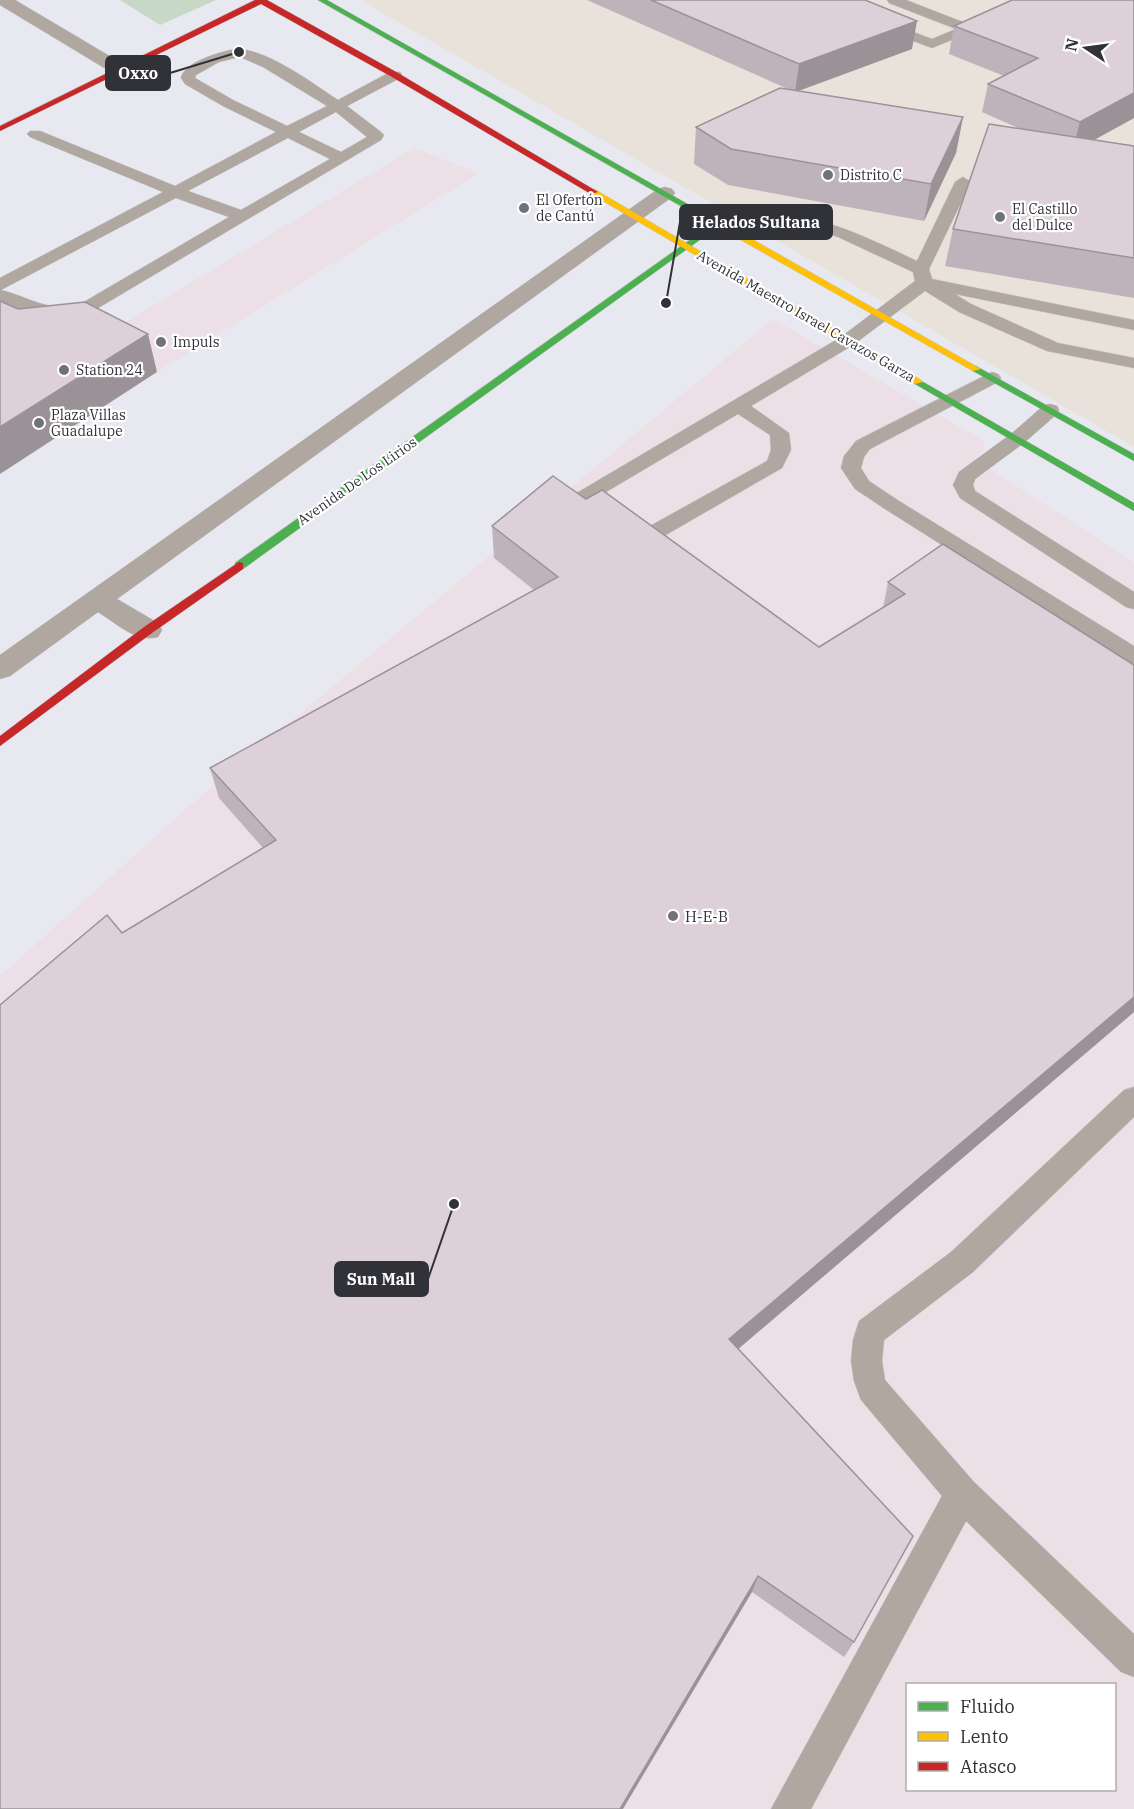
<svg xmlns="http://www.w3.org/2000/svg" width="1134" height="1809" font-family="'IBM Plex Serif',serif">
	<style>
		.commercial { fill: #ecdfe6; fill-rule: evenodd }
		.industrial { fill: #e9e2db }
		.green { fill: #c7d8c6 }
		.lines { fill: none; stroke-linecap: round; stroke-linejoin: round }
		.lane-casing { stroke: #c4c5ca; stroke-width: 1 }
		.street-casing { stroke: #c4c5ca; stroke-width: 1 }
		.fast-casing { stroke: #c4c5ca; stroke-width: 1 }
		.slow-casing { stroke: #c4c5ca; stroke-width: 1 }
		.jam-casing { stroke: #c4c5ca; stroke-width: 1 }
		.lane { fill: #b0a8a0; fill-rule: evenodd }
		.street { fill: #b0a8a0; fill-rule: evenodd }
		.fast { fill: #4caf50; fill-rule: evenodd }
		.slow { fill: #ffc107; fill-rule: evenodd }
		.jam { fill: #c62828; fill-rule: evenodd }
		.wall { fill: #beb3bb }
		.shaded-wall { fill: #9b9298 }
		.building { fill: #ddd0d9; stroke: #9b9298; stroke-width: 1.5 }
		.poi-dot { fill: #717278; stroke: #fff; stroke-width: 2 }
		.labels { text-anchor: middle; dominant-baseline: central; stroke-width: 4.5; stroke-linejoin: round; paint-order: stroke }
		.far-poi-label { font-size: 14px; fill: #313237; stroke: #fff; text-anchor: start }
		.far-street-label { font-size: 14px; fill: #313237; stroke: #fff }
		.poi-label { font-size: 15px; fill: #313237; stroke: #fff; text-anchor: start }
		.leader { fill: none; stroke: #313237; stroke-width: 2 }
		.callout-dot { fill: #313237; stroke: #fff; stroke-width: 2 }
		.callout { fill: #313237; stroke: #313237; stroke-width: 2 }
		.callout-label { font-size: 16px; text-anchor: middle; font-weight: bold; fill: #fff }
	</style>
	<rect width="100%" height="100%" fill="#e8e9f0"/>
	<!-- commercial -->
	<path class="commercial" d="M 414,148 L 479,173 L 157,372 L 96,340 Z
		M 773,319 L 984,441 L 984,451 L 974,458 L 1134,563 L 1134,1809 L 0,1809 L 0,976 L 194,802 ZM 908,1684 L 1114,1684 L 1114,1790 L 908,1790 Z"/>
	<!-- industrial -->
	<path class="industrial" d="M 360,0 L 1134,0 L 1134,447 Z"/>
	<!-- green -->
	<path class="green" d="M 120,0 L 216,0 L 160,25 Z"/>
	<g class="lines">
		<defs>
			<path id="lane" d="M 809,0 L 828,0 L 932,39 L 956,29 L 889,3 L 887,0 L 906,0 L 968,24 L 1026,0 L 1044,0 L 1042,3 L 932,48 L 811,3 Z
				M 235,49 C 266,48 312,83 338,100 L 390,72 L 400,72 L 402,75 L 400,78 L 347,106 L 381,132 L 384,135 L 381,140 L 88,314 C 57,321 28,315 0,302 L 0,278 L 163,192 L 30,137 L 27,134 L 30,131 L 40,131 L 175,186 L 276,132 L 223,106 L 185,84 L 181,78 C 184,62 220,52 235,49 ZM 240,57 L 263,67 L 327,106 L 287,126 L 233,100 L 195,78 L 196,75 L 219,62 ZM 336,112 L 367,137 L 341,152 L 299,132 ZM 288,138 L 330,159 L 241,210 L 188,191 ZM 176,198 L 229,217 L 77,306 C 45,311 29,297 1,290 Z
				M 963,177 L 971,182 L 929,269 L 932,279 L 1134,320 L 1134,330 L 955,294 L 971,304 L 1058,343 L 1134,358 L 1134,368 L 1047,351 L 959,312 L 925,291 L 853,345 L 751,406 L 789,433 L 791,450 L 782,468 L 664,536 L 657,537 L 650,536 L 647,531 L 650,526 L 767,461 L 771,450 L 770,435 L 738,414 L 589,502 L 582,504 L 575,502 L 572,498 L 575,494 L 841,337 L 915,281 L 913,272 L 838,237 L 807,226 L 768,224 L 717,229 L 711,227 L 709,224 L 711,221 C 794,200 844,227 917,261 L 955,182 Z
				M 992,372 L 998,374 L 1001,378 L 998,382 L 870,449 L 864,457 L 861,468 L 869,481 L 899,501 L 1134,646 L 1134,664 L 1126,661 L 885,509 L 855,489 L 841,468 L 844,456 L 856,441 Z
				M 1050,404 L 1057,406 L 1059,410 L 1057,414 L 1025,442 L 975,479 L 973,485 L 975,491 L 1134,592 L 1134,609 L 1126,607 L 960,498 L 953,485 L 959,472 L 1011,434 L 1043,406 Z
				M 1134,1087 L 1134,1117 L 973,1272 L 884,1340 L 882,1361 L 885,1380 L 974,1482 L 1134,1634 L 1134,1677 L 1121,1672 L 966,1521 L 811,1809 L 771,1809 L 942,1496 L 861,1400 L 854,1381 L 851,1361 L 853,1340 L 859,1321 L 951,1252 L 1124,1090 Z"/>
			<path id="street" d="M 0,0 L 15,0 L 123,64 L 126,68 L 123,72 L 111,72 L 0,5 Z
				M 665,187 L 672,189 L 675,193 L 672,197 L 117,599 L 158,623 L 162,630 L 158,637 C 136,643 116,623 98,612 L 10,676 L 0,679 L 0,655 L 658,189 Z"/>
			<path id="fast" d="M 318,0 L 327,0 L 723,224 L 716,226 Z
				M 701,232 L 708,234 L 243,569 L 235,569 L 235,563 Z
				M 976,366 L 1134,454 L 1134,461 L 973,371 L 971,369 Z
				M 918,379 L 1134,503 L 1134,511 L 915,384 L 913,382 Z"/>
			<path id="slow" d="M 594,189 L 921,380 L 923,382 L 915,384 L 591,194 L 591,190 Z
				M 716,222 L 722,222 L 981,369 L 973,371 L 716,226 Z"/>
			<path id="jam" d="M 255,0 L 267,0 L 398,73 L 598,192 L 591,194 L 392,77 L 261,4 L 0,131 L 0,126 Z
				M 239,562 L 243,563 L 243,569 L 152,633 L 0,746 L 0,736 L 144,627 Z"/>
		</defs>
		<!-- lane casing -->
		<use href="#lane" class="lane-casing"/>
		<!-- street casing -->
		<use href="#street" class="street-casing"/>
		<!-- fast casing -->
		<use href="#fast" class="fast-casing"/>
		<!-- slow casing -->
		<use href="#slow" class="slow-casing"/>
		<!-- jam casing -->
		<use href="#jam" class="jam-casing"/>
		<!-- lane -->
		<use href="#lane" class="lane"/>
		<!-- street -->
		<use href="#street" class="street"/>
		<!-- fast -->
		<use href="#fast" class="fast"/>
		<!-- slow -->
		<use href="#slow" class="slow"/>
		<!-- jam -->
		<use href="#jam" class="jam"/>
	</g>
	<!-- wall -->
	<path class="wall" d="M 587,0 L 865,0 L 912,49 L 799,91 L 963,117 L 956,153 L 924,221 L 728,185 L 694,164 L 696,127 L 788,89 Z
		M 1134,0 L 1134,118 L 1094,140 L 1134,146 L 1134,298 L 945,266 L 953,229 L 1020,129 L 982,112 L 988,84 L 1004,76 L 949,54 L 954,26 Z
		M 586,499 L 819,647 L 883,608 L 888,582 L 943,544 L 1134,1012 L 738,1349 L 854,1642 L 844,1657 L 752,1592 L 122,933 L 263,848 L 219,798 L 210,768 L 534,590 L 494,558 L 492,526 Z"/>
	<!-- shaded-wall -->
	<path class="shaded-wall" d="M 917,21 L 912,49 L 795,92 L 799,64 Z
		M 1134,93 L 1134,118 L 1072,152 L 1080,122 Z
		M 963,117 L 956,153 L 924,221 L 931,184 Z
		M 148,334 L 157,372 L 0,474 L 0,427 Z
		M 1134,997 L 1134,1012 L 724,1361 L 729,1339 Z
		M 758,1576 L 752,1592 L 623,1809 L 620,1809 Z"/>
	<!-- building -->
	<path class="building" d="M 651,0 L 865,0 L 917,21 L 799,64 Z
		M 1012,0 L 1134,0 L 1134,93 L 1080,122 L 988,84 L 1038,58 L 954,26 Z
		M 780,88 L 963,117 L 931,184 L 731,149 L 696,127 Z
		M 989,124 L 1134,146 L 1134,258 L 953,229 Z
		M 0,301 L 18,309 L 85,302 L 148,334 L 0,427 Z
		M 553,476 L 586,499 L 602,490 L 819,647 L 905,594 L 888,582 L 943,544 L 1134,665 L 1134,997 L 729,1339 L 913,1536 L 854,1642 L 758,1576 L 620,1809 L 0,1809 L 0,1005 L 107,915 L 122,933 L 276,840 L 210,768 L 558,577 L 492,526 Z"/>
	<!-- markers -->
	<g class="poi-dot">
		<circle cx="828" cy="175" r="6"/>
		<circle cx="524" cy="208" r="6"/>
		<circle cx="1000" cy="217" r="6"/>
		<circle cx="161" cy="342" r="6"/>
		<circle cx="64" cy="370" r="6"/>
		<circle cx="39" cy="423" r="6"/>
		<circle cx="673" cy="916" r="6"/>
	</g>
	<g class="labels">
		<!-- far-poi labels -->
		<g class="far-poi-label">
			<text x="840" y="175">Distrito C</text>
			<text x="536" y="200">El Ofertón<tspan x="536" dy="16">de Cantú</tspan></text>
			<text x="1012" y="209">El Castillo<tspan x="1012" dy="16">del Dulce</tspan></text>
			<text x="173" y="342">Impuls</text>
			<text x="76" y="370">Station 24</text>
			<text x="51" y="415">Plaza Villas<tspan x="51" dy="16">Guadalupe</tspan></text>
		</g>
		<!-- far-street labels -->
		<g class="far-street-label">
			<text transform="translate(806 316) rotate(30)">Avenida Maestro Israel Cavazos Garza</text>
			<text transform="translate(357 481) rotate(-35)">Avenida De Los Lirios</text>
		</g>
		<!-- poi labels -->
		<g class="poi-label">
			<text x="685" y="916">H-E-B</text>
		</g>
	</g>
	<!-- callouts -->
	<path class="leader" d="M239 52L170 73M666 303L680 222M454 1204L428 1279"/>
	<g class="callout-dot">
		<circle cx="239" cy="52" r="6"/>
		<circle cx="666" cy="303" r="6"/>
		<circle cx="454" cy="1204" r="6"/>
	</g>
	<g class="callout">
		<rect x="106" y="56" width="64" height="34" rx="6"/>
		<rect x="680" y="205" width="152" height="34" rx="6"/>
		<rect x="335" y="1262" width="93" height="34" rx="6"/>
	</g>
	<g class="callout-label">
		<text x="138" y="79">Oxxo</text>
		<text x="756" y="228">Helados Sultana</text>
		<text x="381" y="1285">Sun Mall</text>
	</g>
	<!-- legend -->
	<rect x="906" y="1683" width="210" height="108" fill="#ffffff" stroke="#adadaf" stroke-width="1.5"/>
	<rect x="918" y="1702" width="30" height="9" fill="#4caf50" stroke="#adadaf" stroke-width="1.5"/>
	<text x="960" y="1713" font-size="18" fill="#313237">Fluido</text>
	<rect x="918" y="1732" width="30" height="9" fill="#ffc107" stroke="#adadaf" stroke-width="1.5"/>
	<text x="960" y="1743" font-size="18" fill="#313237">Lento</text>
	<rect x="918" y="1762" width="30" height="9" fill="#c62828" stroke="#adadaf" stroke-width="1.5"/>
	<text x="960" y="1773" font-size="18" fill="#313237">Atasco</text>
	<!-- north arrow -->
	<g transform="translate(1086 48) rotate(283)" stroke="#ffffff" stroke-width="4.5" paint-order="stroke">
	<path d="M0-4.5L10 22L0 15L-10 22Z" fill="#313237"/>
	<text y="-9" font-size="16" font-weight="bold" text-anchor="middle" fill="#313237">N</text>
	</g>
</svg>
